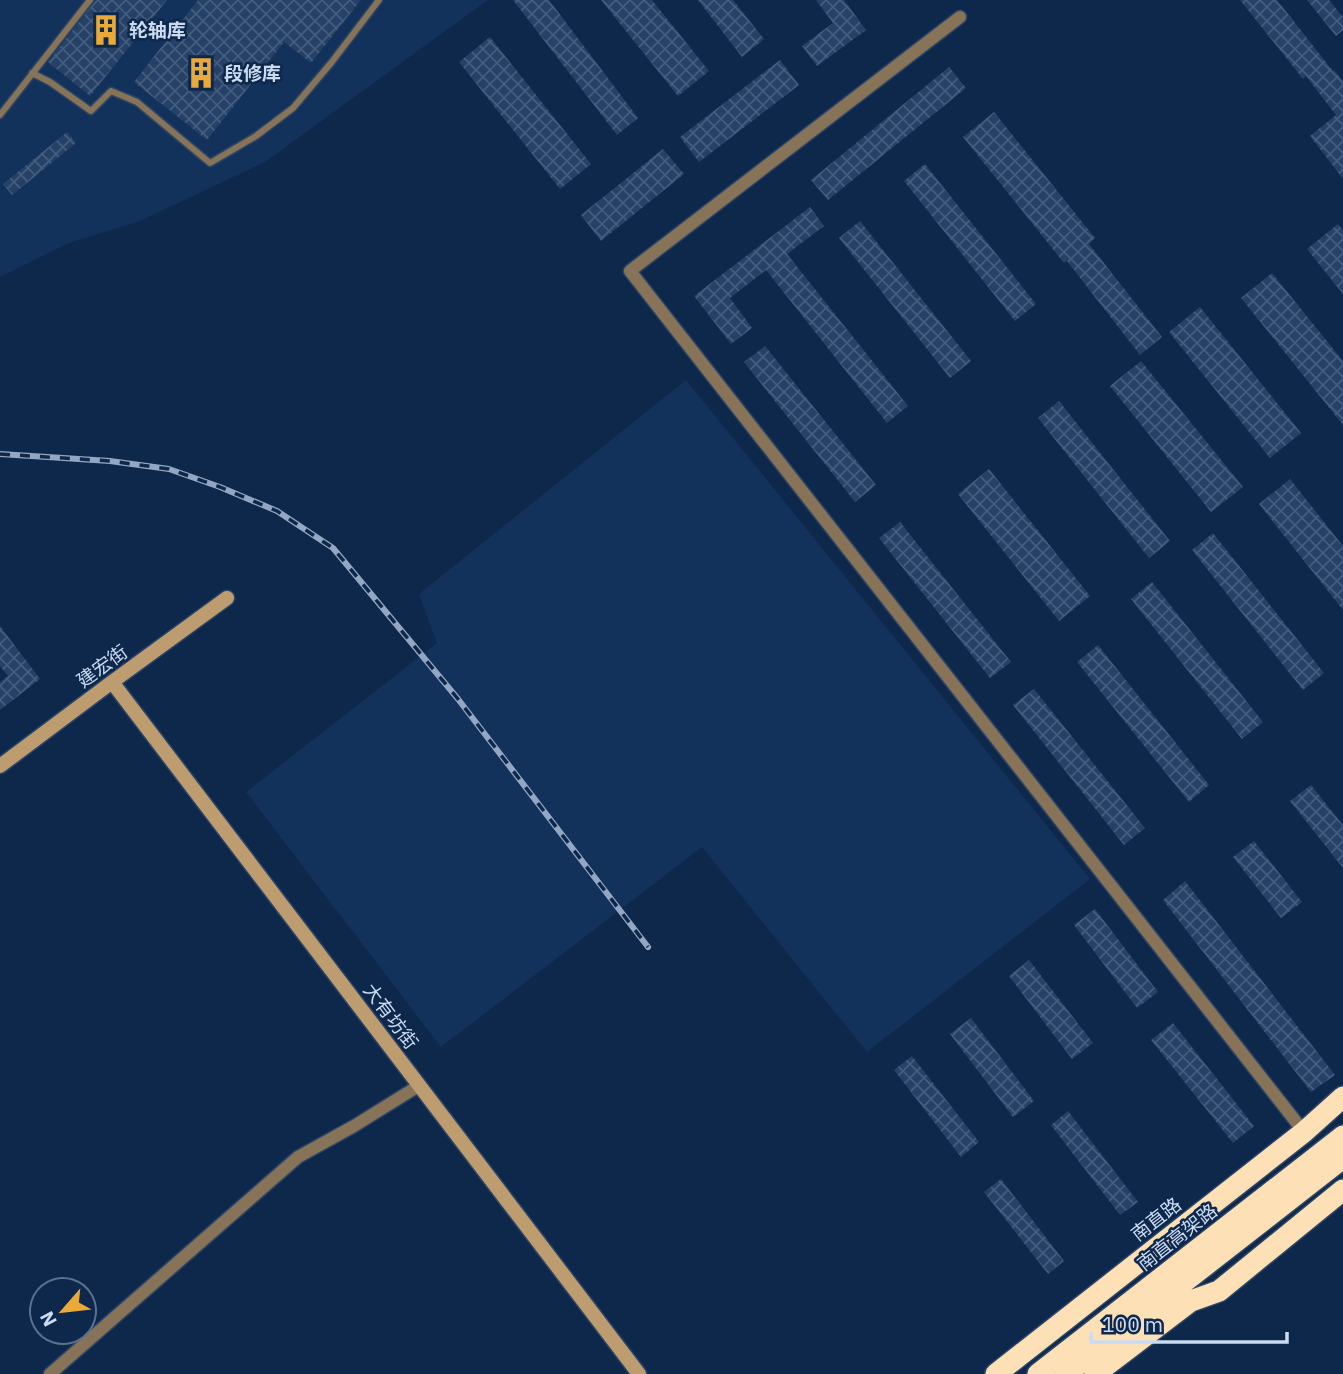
<svg xmlns="http://www.w3.org/2000/svg" width="1343" height="1374" font-family="'IBM Plex Sans','Noto Sans SC',sans-serif">
	<style>
		.built { fill: #12315b }
		.building { fill: url(#building-cross-hatch) }
		.lines { fill: none; stroke-linecap: round; stroke-linejoin: round }
		.lane-casing { stroke: #2c4567; stroke-width: 9 }
		.street-casing { stroke: #2c4567; stroke-width: 15 }
		.secondary-casing { stroke: #2c4567; stroke-width: 17 }
		.highway-casing { stroke: #2c4567; stroke-width: 24 }
		.lane { stroke: #877357; stroke-width: 6 }
		.street { stroke: #877357; stroke-width: 12 }
		.secondary { stroke: #bd9d6f; stroke-width: 14 }
		.highway { stroke: #fde0b5; stroke-width: 21 }
		.rail-casing { stroke: #93a7c2; stroke-width: 6 }
		.rail { stroke: #0e284c; stroke-width: 3.5; stroke-dasharray: 10; stroke-linecap: butt }
		.labels { text-anchor: middle; dominant-baseline: central; stroke-width: 5; stroke-linejoin: round; paint-order: stroke }
		.poi-label { font-size: 19px; font-weight: bold; fill: #cadbf2; stroke: #0e284c; text-anchor: start }
		.street-label { font-size: 19px; fill: #cadbf2; stroke: #0e284c }
	</style>
	<defs>
		<pattern id="building-cross-hatch" width="8" height="8" patternUnits="userSpaceOnUse" patternTransform="scale(1.75)"><rect width="8" height="8" fill="#264167"/><path d="M0 0l8 8M0 8l8-8" fill="none" stroke="#445c7d"/></pattern>
	</defs>
	<rect width="100%" height="100%" fill="#0e284c"/>
	<!-- built -->
	<path class="built" d="M 0,0 L 488,0 L 265,162 L 140,221 L 69,243 L 0,277 Z
		M 686,380 L 1090,879 L 867,1052 L 702,847 L 441,1047 L 246,792 L 437,643 L 419,594 Z"/>
	<!-- building -->
	<path class="building" d="M 96,0 L 167,0 L 90,96 L 48,62 Z
		M 198,0 L 361,0 L 311,63 L 284,42 L 207,140 L 134,82 Z
		M 513,0 L 549,0 L 638,118 L 617,135 Z
		M 601,0 L 652,0 L 709,71 L 678,96 Z
		M 698,0 L 733,0 L 764,39 L 742,57 Z
		M 816,0 L 844,0 L 866,30 L 817,66 L 802,46 L 833,23 Z
		M 1240,0 L 1277,0 L 1333,71 L 1334,70 L 1343,81 L 1343,179 L 1310,136 L 1336,115 L 1306,76 L 1303,79 Z
		M 1307,0 L 1329,0 L 1343,17 L 1343,30 L 1336,36 Z
		M 490,37 L 591,164 L 560,189 L 459,62 Z
		M 780,60 L 799,85 L 699,162 L 680,137 Z
		M 949,67 L 966,88 L 828,200 L 811,180 Z
		M 994,112 L 1095,238 L 1089,244 L 1162,337 L 1140,355 L 1067,261 L 1064,263 L 963,137 Z
		M 67,132 L 76,143 L 12,195 L 3,184 Z
		M 663,149 L 684,174 L 601,241 L 581,215 Z
		M 925,164 L 1036,304 L 1015,321 L 904,181 Z
		M 810,207 L 824,226 L 787,254 L 908,406 L 887,423 L 766,270 L 730,298 L 752,328 L 731,344 L 694,296 Z
		M 860,221 L 971,361 L 950,378 L 839,238 Z
		M 1338,224 L 1343,230 L 1343,294 L 1307,249 Z
		M 1272,273 L 1343,361 L 1343,425 L 1241,298 Z
		M 1200,307 L 1301,433 L 1270,458 L 1169,332 Z
		M 765,346 L 876,485 L 855,502 L 744,362 Z
		M 1141,361 L 1243,487 L 1211,512 L 1110,386 Z
		M 1059,401 L 1170,541 L 1149,558 L 1038,418 Z
		M 989,469 L 1090,596 L 1059,621 L 958,494 Z
		M 1290,479 L 1343,546 L 1343,610 L 1259,504 Z
		M 900,522 L 1011,662 L 990,678 L 879,538 Z
		M 1213,533 L 1324,673 L 1303,690 L 1192,550 Z
		M 1152,582 L 1263,722 L 1242,739 L 1131,599 Z
		M 0,626 L 40,679 L 0,710 L 0,682 L 8,676 L 0,666 Z
		M 1098,645 L 1209,785 L 1189,802 L 1077,662 Z
		M 1034,689 L 1145,828 L 1124,845 L 1013,705 Z
		M 1311,785 L 1343,825 L 1343,868 L 1290,801 Z
		M 1254,841 L 1302,902 L 1281,918 L 1233,857 Z
		M 1185,881 L 1335,1075 L 1311,1092 L 1163,900 Z
		M 1095,909 L 1158,992 L 1137,1008 L 1074,925 Z
		M 1029,960 L 1093,1043 L 1072,1059 L 1009,976 Z
		M 971,1018 L 1034,1101 L 1013,1117 L 950,1034 Z
		M 1173,1023 L 1254,1126 L 1233,1143 L 1151,1040 Z
		M 912,1056 L 979,1142 L 961,1157 L 894,1070 Z
		M 1068,1111 L 1138,1202 L 1120,1215 L 1051,1125 Z
		M 1001,1179 L 1064,1261 L 1048,1274 L 984,1192 Z"/>
	<g class="lines">
		<defs>
			<path id="lane" d="M 32,73 L 50,82 L 91,111 L 111,91 L 137,102 L 210,163 L 256,136 L 293,108 L 331,63 L 379,0
				M 0,115 L 90,0"/>
			<path id="street" d="M 960,17 L 630,271 L 1304,1132
				M 50,1374 L 298,1157 L 354,1126 L 420,1085"/>
			<path id="secondary" d="M 112,682 L 639,1374
				M 0,766 L 112,682 L 227,598"/>
			<path id="highway" d="M 996,1374 L 1304,1132 L 1343,1097
				M 1038,1374 L 1343,1136
				M 1066,1374 L 1343,1158
				M 1095,1374 L 1191,1301 L 1219,1291 L 1343,1190"/>
		</defs>
		<!-- lane casing -->
		<use href="#lane" class="lane-casing"/>
		<!-- street casing -->
		<use href="#street" class="street-casing"/>
		<!-- secondary casing -->
		<use href="#secondary" class="secondary-casing"/>
		<!-- highway casing -->
		<use href="#highway" class="highway-casing"/>
		<!-- lane -->
		<use href="#lane" class="lane"/>
		<!-- street -->
		<use href="#street" class="street"/>
		<!-- secondary -->
		<use href="#secondary" class="secondary"/>
		<!-- highway -->
		<use href="#highway" class="highway"/>
		<defs>
			<path id="rail" d="M 0,454 L 110,461 L 169,469 L 220,487 L 277,511 L 333,548 L 458,699 L 648,947"/>
		</defs>
		<!-- rail casing -->
		<use href="#rail" class="rail-casing"/>
		<!-- rail -->
		<use href="#rail" class="rail"/>
	</g>
	<!-- icons -->
	<defs>
		<symbol id="building-bare" viewBox="-9 -9 18 18"><path d="M-4-6H4V6H1V3H-1V6H-4ZM-2.5-4.3h1.7v1.8h-1.7ZM.8-4.3h1.7v1.8H.8ZM-2.5-1h1.7V.8h-1.7ZM.8-1h1.7V.8H.8Z" fill="#eaaa39" stroke="#0e284c" stroke-width="2.5" paint-order="stroke"/></symbol>
	</defs>
	<g fill-rule="evenodd">
		<use href="#building-bare" x="84" y="8" width="44" height="44"/>
		<use href="#building-bare" x="179" y="51" width="44" height="44"/>
	</g>
	<g class="labels">
		<!-- poi labels -->
		<g class="poi-label">
			<text x="129" y="30">轮轴库</text>
			<text x="224" y="73">段修库</text>
		</g>
		<!-- street labels -->
		<g class="street-label">
			<text transform="translate(102 666) rotate(-36)">建宏街</text>
			<text transform="translate(391 1016) rotate(53)">大有坊街</text>
			<text transform="translate(1156 1219) rotate(-38)">南直路</text>
			<text transform="translate(1177 1237) rotate(-38)">南直高架路</text>
		</g>
	</g>
	<!-- north arrow -->
	<g transform="translate(63 1311) rotate(242)"><circle r="33" fill="#0e284c" stroke="#59708e" stroke-width="2"/>
	<path d="M0-5L12 26L0 18L-12 26Z" fill="#eaaa39"/>
	<text y="-10" font-size="19" font-weight="bold" text-anchor="middle" fill="#cadbf2">N</text>
	</g>
	<!-- scale -->
	<path d="M1091 1332v10h196v-10" fill="none" stroke="#cadbf2" stroke-width="3.5"/>
	<text x="1102" y="1332" font-size="21" fill="#cadbf2" stroke="#0e284c" stroke-width="5" paint-order="stroke">100 m</text>
</svg>
